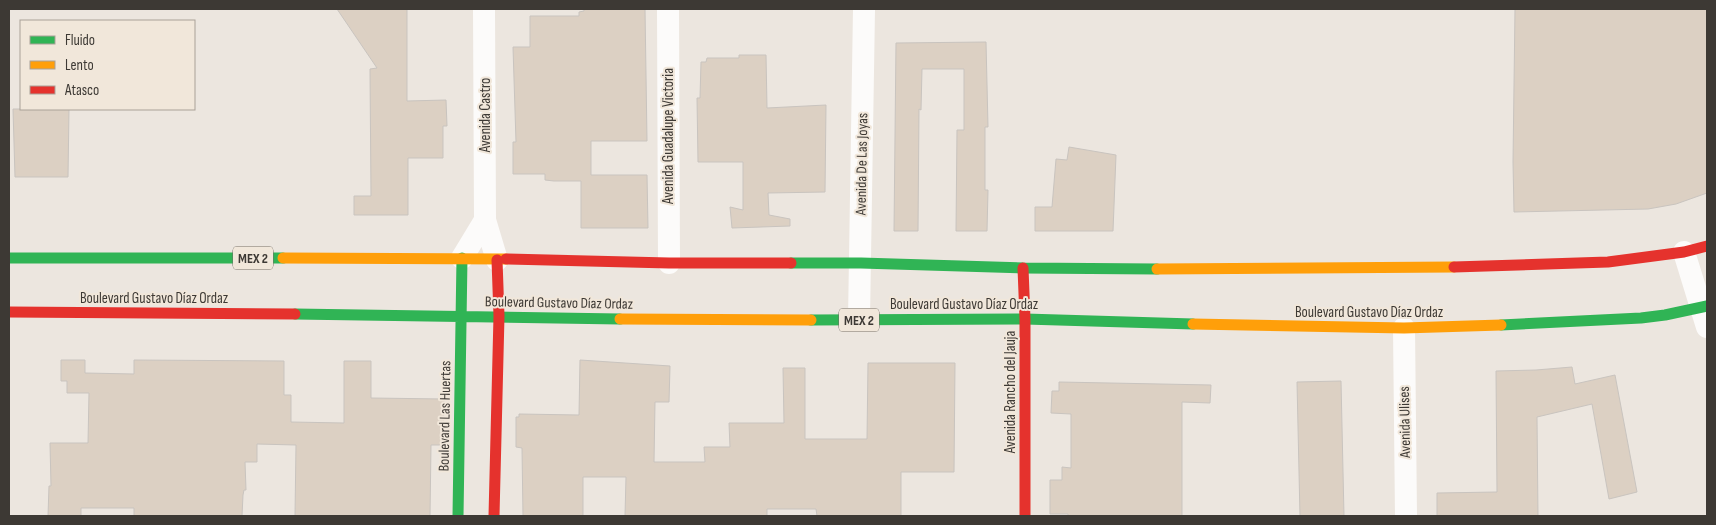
<svg xmlns="http://www.w3.org/2000/svg" width="1716" height="525" font-family="'Sofia Sans Condensed',sans-serif">
	<style>
		.building { fill: #dcd0c3; stroke: #c9c4bf }
		.lines { fill: none; stroke-linecap: round; stroke-linejoin: round }
		.street { stroke: #fcfbfa; stroke-width: 22 }
		.fast { stroke: #30b455; stroke-width: 11 }
		.slow { stroke: #ff9f0a; stroke-width: 11 }
		.jam { stroke: #e5322d; stroke-width: 11 }
		.labels { text-anchor: middle; dominant-baseline: central; stroke-width: 4; stroke-linejoin: round; paint-order: stroke }
		.shield { fill: #f1e7da; stroke: #736d66; stroke-width: 1 }
		.shield-label { font-size: 14px; font-weight: bold; fill: #3d3934 }
		.street-label { font-size: 15px; fill: #3d3934; stroke: #f1e7da }
	</style>
	<rect width="100%" height="100%" fill="#ece6df"/>
	<!-- building -->
	<path class="building" d="M 337,9 L 407,9 L 407,101 L 446,100 L 447,126 L 443,126 L 443,158 L 408,158 L 408,215 L 354,215 L 354,196 L 371,196 L 370,69 L 377,68 Z
		M 584,9 L 645,9 L 647,141 L 591,141 L 591,175 L 647,175 L 648,228 L 581,228 L 581,181 L 554,181 L 545,180 L 545,174 L 513,174 L 513,142 L 516,142 L 513,47 L 530,47 L 530,16 L 579,16 L 579,12 L 584,11 Z
		M 1515,9 L 1707,9 L 1707,193 L 1676,204 L 1648,209 L 1514,212 L 1513,162 Z
		M 986,42 L 988,127 L 985,127 L 985,190 L 988,190 L 987,231 L 956,231 L 957,130 L 964,130 L 964,69 L 922,69 L 921,110 L 919,109 L 918,231 L 894,231 L 896,43 Z
		M 739,55 L 766,55 L 767,108 L 826,105 L 825,192 L 768,193 L 769,215 L 790,219 L 790,226 L 732,228 L 730,207 L 743,210 L 743,162 L 698,162 L 697,98 L 700,98 L 701,62 L 706,62 L 707,58 L 739,58 Z
		M 13,109 L 69,109 L 68,177 L 15,177 Z
		M 1069,147 L 1116,155 L 1113,231 L 1035,231 L 1035,207 L 1052,207 L 1056,159 L 1067,160 Z
		M 61,360 L 85,360 L 85,373 L 134,374 L 134,360 L 284,361 L 284,395 L 291,395 L 291,422 L 344,423 L 344,361 L 371,361 L 371,398 L 444,399 L 443,445 L 431,445 L 430,516 L 295,516 L 296,445 L 257,444 L 257,462 L 245,462 L 246,490 L 244,490 L 243,495 L 242,516 L 134,516 L 134,508 L 81,508 L 81,516 L 48,516 L 49,486 L 51,486 L 50,443 L 88,443 L 89,393 L 67,393 L 67,381 L 61,381 Z
		M 580,360 L 670,366 L 669,402 L 655,402 L 654,462 L 705,462 L 704,447 L 730,447 L 729,423 L 784,423 L 783,368 L 805,368 L 805,439 L 867,439 L 868,363 L 955,363 L 954,472 L 901,472 L 901,516 L 817,516 L 816,509 L 767,509 L 767,516 L 625,516 L 626,477 L 583,477 L 583,516 L 523,516 L 522,448 L 516,447 L 516,417 L 519,417 L 519,414 L 579,415 Z
		M 1572,367 L 1575,384 L 1615,375 L 1637,492 L 1609,499 L 1592,404 L 1537,417 L 1538,516 L 1437,516 L 1437,493 L 1497,492 L 1496,371 L 1536,370 Z
		M 1341,381 L 1344,516 L 1300,516 L 1297,382 Z
		M 1059,382 L 1211,385 L 1210,403 L 1182,402 L 1182,516 L 1068,516 L 1068,514 L 1050,514 L 1050,480 L 1062,480 L 1062,467 L 1071,468 L 1071,414 L 1051,413 L 1052,391 L 1059,391 Z"/>
	<g class="lines">
		<!-- street -->
		<path class="street" d="M 484,9 L 485,220 L 497,260
			M 668,9 L 669,263
			M 1684,252 L 1707,327
			M 462,258 L 485,220
			M 859,320 L 864,9
			M 1404,328 L 1406,516"/>
		<!-- fast -->
		<path class="fast" d="M 9,258 L 283,258
			M 791,263 L 861,263 L 1023,268 L 1157,269
			M 295,314 L 620,319
			M 811,320 L 1025,319 L 1193,324
			M 1501,325 L 1641,318 L 1665,315 L 1707,306
			M 458,516 L 462,258"/>
		<!-- slow -->
		<path class="slow" d="M 283,258 L 506,259
			M 1157,269 L 1454,267
			M 620,319 L 811,320
			M 1193,324 L 1404,328 L 1501,325"/>
		<!-- jam -->
		<path class="jam" d="M 506,259 L 669,263 L 791,263
			M 1454,267 L 1608,262 L 1684,252 L 1707,246
			M 1023,268 L 1025,319 L 1025,516
			M 9,312 L 295,314
			M 494,516 L 499,316 L 497,260"/>
	</g>
	<g class="labels">
		<!-- shield labels -->
		<g class="shield">
			<rect x="233" y="246.5" width="40" height="23" rx="4"/>
			<rect x="839" y="308.5" width="40" height="23" rx="4"/>
		</g>
		<g class="shield-label">
			<text x="253" y="258">MEX 2</text>
			<text x="859" y="320">MEX 2</text>
		</g>
		<!-- street labels -->
		<g class="street-label">
			<text transform="translate(485 115) rotate(-90)">Avenida Castro</text>
			<text transform="translate(668 136) rotate(-90)">Avenida Guadalupe Victoria</text>
			<text transform="translate(862 164) rotate(-89)">Avenida De Las Joyas</text>
			<text x="154" y="298">Boulevard Gustavo Díaz Ordaz</text>
			<text transform="translate(559 303) rotate(1)">Boulevard Gustavo Díaz Ordaz</text>
			<text x="964" y="304">Boulevard Gustavo Díaz Ordaz</text>
			<text x="1369" y="312">Boulevard Gustavo Díaz Ordaz</text>
			<text transform="translate(1010 392) rotate(-90)">Avenida Rancho del Jauja</text>
			<text transform="translate(445 416) rotate(-89)">Boulevard Las Huertas</text>
			<text transform="translate(1405 422) rotate(-91)">Avenida Ulises</text>
		</g>
	</g>
	<!-- border -->
	<rect width="1716" height="525" fill="none" stroke="#3d3934" stroke-width="20"/>
	<!-- legend -->
	<rect x="20" y="20" width="175" height="90" fill="#f1e7da" stroke="#a9a198"/>
	<rect x="30" y="36" width="25" height="8" fill="#30b455" stroke="#a9a198"/>
	<text x="65" y="45" font-size="15" fill="#3d3934">Fluido</text>
	<rect x="30" y="61" width="25" height="8" fill="#ff9f0a" stroke="#a9a198"/>
	<text x="65" y="70" font-size="15" fill="#3d3934">Lento</text>
	<rect x="30" y="86" width="25" height="8" fill="#e5322d" stroke="#a9a198"/>
	<text x="65" y="95" font-size="15" fill="#3d3934">Atasco</text>
</svg>
